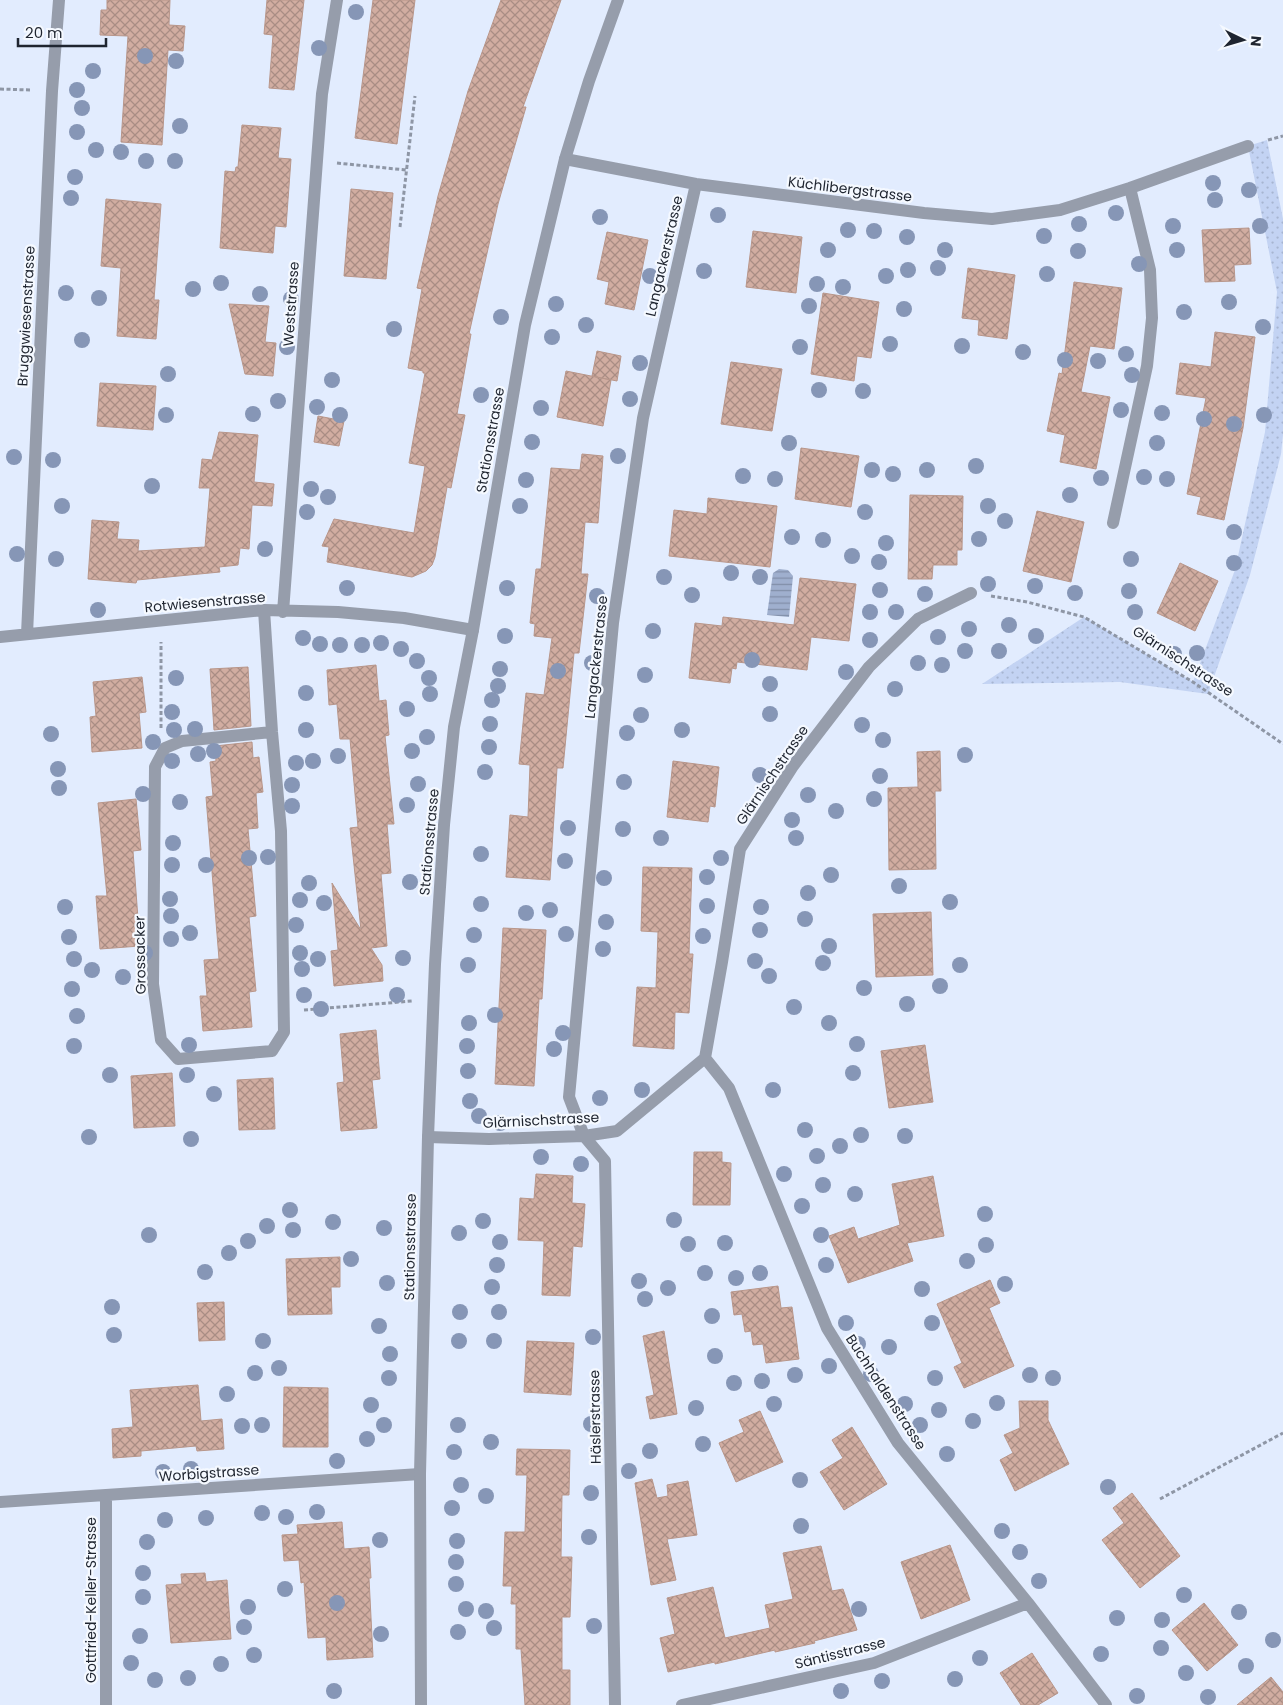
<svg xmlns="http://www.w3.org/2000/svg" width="1283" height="1705" font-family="Poppins,sans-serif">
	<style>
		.grass { fill: url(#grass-dots) }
		.water { fill: url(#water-rules) }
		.building { fill: url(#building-cross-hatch); stroke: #b8968a }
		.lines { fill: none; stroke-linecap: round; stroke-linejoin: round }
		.path { stroke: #8e96a5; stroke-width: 3; stroke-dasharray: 4 2.5; stroke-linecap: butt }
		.minor { stroke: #969dab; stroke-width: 12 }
		.tertiary { stroke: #969dab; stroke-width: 12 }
		.tree { fill: #8696b6 }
		.labels { text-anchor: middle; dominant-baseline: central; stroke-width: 4.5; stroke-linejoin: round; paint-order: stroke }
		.street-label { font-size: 14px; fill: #1f2530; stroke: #f5f9ff }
	</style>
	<defs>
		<pattern id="grass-dots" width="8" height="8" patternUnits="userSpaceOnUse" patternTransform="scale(1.25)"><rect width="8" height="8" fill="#c3d3f3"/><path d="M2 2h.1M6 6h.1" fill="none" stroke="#a7b5d1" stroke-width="1.8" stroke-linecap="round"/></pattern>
		<pattern id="water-rules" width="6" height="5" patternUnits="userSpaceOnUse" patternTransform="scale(1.25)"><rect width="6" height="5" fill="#9fafce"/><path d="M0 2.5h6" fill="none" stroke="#818ea8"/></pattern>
		<pattern id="building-cross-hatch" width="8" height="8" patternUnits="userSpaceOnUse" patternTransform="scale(1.25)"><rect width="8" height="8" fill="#d1ada1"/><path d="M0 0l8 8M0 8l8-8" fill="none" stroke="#a98d84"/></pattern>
	</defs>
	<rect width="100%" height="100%" fill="#e2ecfe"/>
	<!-- grass -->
	<path class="grass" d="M 1267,140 L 1283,219 L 1283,435 L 1281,454 L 1250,575 L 1208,694 L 1120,682 L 982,684 L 1084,617 L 1193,682 L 1235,570 L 1265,432 L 1277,292 L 1248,146 Z"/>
	<!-- water -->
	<path class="water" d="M 779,569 L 788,570 L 793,576 L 789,617 L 767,615 L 773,573 Z"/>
	<!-- building -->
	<path class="building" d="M 107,0 L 170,0 L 169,25 L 185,26 L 183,51 L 168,50 L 162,145 L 121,142 L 128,36 L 100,35 L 101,10 L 107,10 Z
		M 267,0 L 304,0 L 294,90 L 269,88 L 273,35 L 264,34 Z
		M 373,0 L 415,0 L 397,144 L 355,138 Z
		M 501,0 L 561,0 L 523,107 L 526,107 L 498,204 L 469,334 L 471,334 L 457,414 L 465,415 L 451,488 L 447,487 L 435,557 L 432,565 L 426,571 L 412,577 L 327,562 L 329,547 L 322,546 L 334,519 L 414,533 L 425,466 L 409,463 L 425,373 L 423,373 L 423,371 L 408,368 L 422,289 L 417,288 L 438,196 L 468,91 Z
		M 242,125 L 281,128 L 278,158 L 291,159 L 286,227 L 275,226 L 273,253 L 220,248 L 225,171 L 235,172 L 236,167 L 238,167 Z
		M 351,189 L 393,193 L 386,279 L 344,276 Z
		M 106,199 L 161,204 L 154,300 L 159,300 L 156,339 L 117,336 L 121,268 L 101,266 Z
		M 1249,228 L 1251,264 L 1234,265 L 1235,281 L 1205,282 L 1202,230 Z
		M 753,231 L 802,237 L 796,293 L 746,287 Z
		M 607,232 L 648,240 L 634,310 L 605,304 L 609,282 L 597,279 Z
		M 968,268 L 1015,275 L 1007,339 L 978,335 L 979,320 L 962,318 Z
		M 1074,282 L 1122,288 L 1114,349 L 1090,346 L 1081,392 L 1110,397 L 1096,469 L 1060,462 L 1065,435 L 1047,431 L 1059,373 L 1062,374 Z
		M 823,293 L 879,302 L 871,358 L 857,356 L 854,381 L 811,374 Z
		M 229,304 L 269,306 L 265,342 L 276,343 L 273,376 L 245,374 Z
		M 1215,332 L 1255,337 L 1243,428 L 1224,520 L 1197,514 L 1201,497 L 1187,494 L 1206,398 L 1176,394 L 1180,363 L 1211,367 Z
		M 597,351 L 621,356 L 617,381 L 592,376 Z
		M 731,362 L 782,369 L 772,431 L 721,424 Z
		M 566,371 L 611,380 L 603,426 L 557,417 Z
		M 100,383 L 156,386 L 153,430 L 97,426 Z
		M 318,416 L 344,421 L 339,446 L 314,442 Z
		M 219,432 L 258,435 L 254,482 L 274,484 L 272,506 L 252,505 L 249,549 L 240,548 L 238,565 L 219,567 L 220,572 L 137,580 L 136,583 L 88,579 L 92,520 L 119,522 L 117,539 L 139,540 L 138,551 L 205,547 L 210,488 L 199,488 L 202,459 L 212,460 Z
		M 801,448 L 859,456 L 851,507 L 795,499 Z
		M 582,454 L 603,456 L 598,523 L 585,522 L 581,574 L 588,574 L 579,653 L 574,653 L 563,768 L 557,768 L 550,880 L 506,877 L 510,815 L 528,817 L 530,765 L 519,764 L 526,693 L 544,695 L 552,638 L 534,636 L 535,624 L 530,623 L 536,569 L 541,569 L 551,468 L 580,470 Z
		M 910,495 L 963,496 L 962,550 L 957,550 L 957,565 L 933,565 L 932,579 L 908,579 Z
		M 708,498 L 777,506 L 770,567 L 669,556 L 674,510 L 707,514 Z
		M 1037,511 L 1084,522 L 1071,582 L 1023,571 Z
		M 1180,563 L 1218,581 L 1195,631 L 1157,613 Z
		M 800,578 L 856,584 L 849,641 L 811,637 L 807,670 L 737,662 L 736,669 L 732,668 L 730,683 L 689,678 L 695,623 L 722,626 L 723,617 L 794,625 Z
		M 376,665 L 379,701 L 386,700 L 389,735 L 385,736 L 394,824 L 387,824 L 391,873 L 381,874 L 387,946 L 371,948 L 382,965 L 383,981 L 334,986 L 331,951 L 338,950 L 332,883 L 361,930 L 350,828 L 358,827 L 350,739 L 340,739 L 337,704 L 329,705 L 327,670 Z
		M 248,667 L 251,726 L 214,730 L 210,669 Z
		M 142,677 L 146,712 L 139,713 L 142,748 L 92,752 L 90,717 L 96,716 L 93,682 Z
		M 252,742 L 253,758 L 259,757 L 263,792 L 256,793 L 258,828 L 248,829 L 256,916 L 249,917 L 256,991 L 249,992 L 252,1027 L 203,1031 L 200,996 L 207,996 L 204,960 L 219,959 L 206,797 L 213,796 L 210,762 L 216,761 L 215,746 Z
		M 940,751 L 941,791 L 935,791 L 936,869 L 889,870 L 888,788 L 918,787 L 917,752 Z
		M 673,761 L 719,767 L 715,807 L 710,806 L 708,822 L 667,817 Z
		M 136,799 L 141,850 L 133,851 L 140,946 L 100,949 L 96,896 L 107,896 L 98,803 Z
		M 643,867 L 692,868 L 689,954 L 693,954 L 689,1013 L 675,1012 L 674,1049 L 633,1046 L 637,987 L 656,988 L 658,932 L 641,931 Z
		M 931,912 L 933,975 L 876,977 L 873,914 Z
		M 503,928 L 546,930 L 542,999 L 539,999 L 534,1086 L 495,1084 Z
		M 376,1030 L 380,1079 L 372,1080 L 377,1128 L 341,1131 L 337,1083 L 344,1082 L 340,1034 Z
		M 925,1045 L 933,1102 L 889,1108 L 881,1051 Z
		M 172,1073 L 175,1126 L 134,1128 L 131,1076 Z
		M 273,1078 L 275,1129 L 239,1130 L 237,1080 Z
		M 694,1152 L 722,1152 L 722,1162 L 731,1163 L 730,1205 L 693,1205 Z
		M 536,1174 L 573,1176 L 572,1203 L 585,1204 L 582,1247 L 573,1246 L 570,1296 L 542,1295 L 544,1241 L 518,1240 L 520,1198 L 534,1199 Z
		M 933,1176 L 944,1236 L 907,1243 L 913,1261 L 848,1283 L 829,1236 L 854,1227 L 858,1239 L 900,1225 L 892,1184 Z
		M 340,1257 L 340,1287 L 331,1287 L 332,1314 L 288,1315 L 286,1259 Z
		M 990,1280 L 1000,1303 L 989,1308 L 1014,1366 L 964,1388 L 954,1367 L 962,1363 L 937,1304 Z
		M 778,1286 L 781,1308 L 792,1307 L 799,1359 L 766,1363 L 763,1344 L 753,1345 L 751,1331 L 745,1332 L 742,1314 L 734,1315 L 731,1292 Z
		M 224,1302 L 225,1340 L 199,1341 L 197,1303 Z
		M 664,1331 L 677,1414 L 650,1419 L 646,1397 L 654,1395 L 643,1336 Z
		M 527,1341 L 574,1343 L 571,1395 L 524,1392 Z
		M 198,1385 L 201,1421 L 222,1419 L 224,1449 L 197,1451 L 196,1446 L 141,1451 L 141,1456 L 113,1458 L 112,1429 L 133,1427 L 130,1390 Z
		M 284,1387 L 328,1388 L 328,1447 L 283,1447 Z
		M 1019,1401 L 1048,1401 L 1048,1420 L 1069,1464 L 1015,1491 L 1000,1460 L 1013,1453 L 1004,1435 L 1020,1428 Z
		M 760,1411 L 783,1462 L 736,1482 L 719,1443 L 744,1432 L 739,1420 Z
		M 852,1427 L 887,1484 L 844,1510 L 820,1472 L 843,1458 L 832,1440 Z
		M 517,1449 L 570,1450 L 569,1495 L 562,1495 L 561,1557 L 572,1557 L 570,1617 L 562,1617 L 562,1670 L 570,1670 L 570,1705 L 525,1705 L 521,1649 L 516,1649 L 516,1604 L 511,1604 L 512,1586 L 503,1586 L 505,1532 L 525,1532 L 527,1475 L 516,1475 Z
		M 652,1479 L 657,1498 L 668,1496 L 667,1485 L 688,1481 L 697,1535 L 667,1539 L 676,1580 L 651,1585 L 635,1483 Z
		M 1132,1493 L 1180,1556 L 1140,1588 L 1102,1540 L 1124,1523 L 1113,1508 Z
		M 342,1522 L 344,1549 L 369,1547 L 371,1578 L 369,1578 L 373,1657 L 327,1660 L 326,1637 L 308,1638 L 304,1582 L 301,1583 L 299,1560 L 284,1561 L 282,1535 L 298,1534 L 297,1525 Z
		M 950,1545 L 970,1600 L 921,1619 L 901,1562 Z
		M 821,1546 L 832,1591 L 843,1589 L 857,1630 L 814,1641 L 815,1643 L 775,1652 L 775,1650 L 715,1664 L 715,1662 L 668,1672 L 660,1638 L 675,1634 L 667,1598 L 713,1587 L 725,1638 L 770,1628 L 765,1605 L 793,1599 L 783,1553 Z
		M 205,1573 L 206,1582 L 227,1580 L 231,1639 L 171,1643 L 166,1585 L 182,1584 L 181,1574 Z
		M 1204,1603 L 1238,1645 L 1207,1671 L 1172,1630 Z
		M 1032,1653 L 1058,1693 L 1038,1705 L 1021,1705 L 1000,1673 Z
		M 1271,1677 L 1283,1692 L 1283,1705 L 1237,1705 Z"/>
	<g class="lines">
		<!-- path -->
		<path class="path" d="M 0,89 L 31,90
			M 1268,140 L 1283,136
			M 337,163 L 406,170
			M 400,227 L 415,96
			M 991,596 L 1027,602 L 1084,617 L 1193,682 L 1283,744
			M 161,728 L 161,642
			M 304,1010 L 412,1001
			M 1160,1499 L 1283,1433"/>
		<!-- minor -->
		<path class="minor" d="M 565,159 L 696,184 L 924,213 L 992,219 L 1060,210 L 1130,188 L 1248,146
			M 1113,523 L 1147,366 L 1152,318 L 1150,270 L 1130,188
			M 264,610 L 272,732 L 281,831 L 284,1032 L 272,1051 L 178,1059 L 161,1040 L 153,984 L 155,767 L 165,748 L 182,741 L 272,732
			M 283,612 L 322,94 L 337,0
			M 27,634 L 52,91 L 59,0
			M 0,637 L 264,610 L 338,612 L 404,618 L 473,630
			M 705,1058 L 729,1088 L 827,1328 L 898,1443 L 1028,1603 L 1106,1705
			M 428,1137 L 489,1139 L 584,1136 L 617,1131 L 705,1058 L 722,962 L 740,849 L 793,766 L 869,667 L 918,619 L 971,593
			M 0,1502 L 420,1474
			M 106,1705 L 106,1496
			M 615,1705 L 605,1161 L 584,1136 L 569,1097 L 613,623 L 643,418 L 696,184
			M 682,1705 L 874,1663 L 1028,1603"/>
		<!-- tertiary -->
		<path class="tertiary" d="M 421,1705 L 420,1474 L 428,1137 L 435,964 L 444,825 L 454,727 L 473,630 L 525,325 L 565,159 L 589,81 L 618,0"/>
	</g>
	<!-- trees -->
	<g class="tree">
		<circle cx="356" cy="12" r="8"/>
		<circle cx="319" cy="48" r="8"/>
		<circle cx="145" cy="56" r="8"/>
		<circle cx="176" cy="61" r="8"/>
		<circle cx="93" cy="71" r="8"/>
		<circle cx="77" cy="90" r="8"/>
		<circle cx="82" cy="108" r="8"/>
		<circle cx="180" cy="126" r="8"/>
		<circle cx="77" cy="132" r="8"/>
		<circle cx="96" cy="150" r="8"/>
		<circle cx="121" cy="152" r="8"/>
		<circle cx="146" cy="161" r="8"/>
		<circle cx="175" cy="161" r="8"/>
		<circle cx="75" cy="177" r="8"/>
		<circle cx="1213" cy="183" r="8"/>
		<circle cx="1249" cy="190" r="8"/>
		<circle cx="71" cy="198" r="8"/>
		<circle cx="1215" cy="200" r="8"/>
		<circle cx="1116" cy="213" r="8"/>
		<circle cx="718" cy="215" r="8"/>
		<circle cx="600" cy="217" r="8"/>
		<circle cx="1079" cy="224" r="8"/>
		<circle cx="1173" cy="226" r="8"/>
		<circle cx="1260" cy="226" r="8"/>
		<circle cx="848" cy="230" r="8"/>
		<circle cx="874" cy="231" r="8"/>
		<circle cx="1044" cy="236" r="8"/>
		<circle cx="907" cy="237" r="8"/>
		<circle cx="828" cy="250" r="8"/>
		<circle cx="945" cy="250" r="8"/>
		<circle cx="1177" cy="250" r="8"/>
		<circle cx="1078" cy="251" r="8"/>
		<circle cx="1139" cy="264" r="8"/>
		<circle cx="938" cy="268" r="8"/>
		<circle cx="908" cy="270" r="8"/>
		<circle cx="704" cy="271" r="8"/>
		<circle cx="1047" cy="274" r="8"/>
		<circle cx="650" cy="276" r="8"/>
		<circle cx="886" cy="276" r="8"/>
		<circle cx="221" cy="283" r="8"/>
		<circle cx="817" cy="284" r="8"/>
		<circle cx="843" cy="287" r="8"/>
		<circle cx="193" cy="289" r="8"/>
		<circle cx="66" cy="293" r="8"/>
		<circle cx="260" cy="294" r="8"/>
		<circle cx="99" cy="298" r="8"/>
		<circle cx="291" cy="299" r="8"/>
		<circle cx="1229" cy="302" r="8"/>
		<circle cx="556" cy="304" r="8"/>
		<circle cx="809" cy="306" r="8"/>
		<circle cx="904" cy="309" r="8"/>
		<circle cx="1184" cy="312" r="8"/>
		<circle cx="501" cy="317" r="8"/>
		<circle cx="586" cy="325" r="8"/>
		<circle cx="1263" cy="327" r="8"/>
		<circle cx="394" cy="329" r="8"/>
		<circle cx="552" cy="337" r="8"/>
		<circle cx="82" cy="340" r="8"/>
		<circle cx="890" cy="344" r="8"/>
		<circle cx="962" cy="346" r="8"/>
		<circle cx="287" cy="347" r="8"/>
		<circle cx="800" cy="347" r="8"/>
		<circle cx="1023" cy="352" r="8"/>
		<circle cx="1126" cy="354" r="8"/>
		<circle cx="1065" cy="360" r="8"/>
		<circle cx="1098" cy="361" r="8"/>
		<circle cx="640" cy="363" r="8"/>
		<circle cx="168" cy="374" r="8"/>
		<circle cx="1132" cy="375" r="8"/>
		<circle cx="332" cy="380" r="8"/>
		<circle cx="819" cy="390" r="8"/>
		<circle cx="863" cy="391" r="8"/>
		<circle cx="481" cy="395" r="8"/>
		<circle cx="630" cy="399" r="8"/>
		<circle cx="278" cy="401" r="8"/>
		<circle cx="317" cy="407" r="8"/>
		<circle cx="541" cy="408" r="8"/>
		<circle cx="1121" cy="410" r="8"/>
		<circle cx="1162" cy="413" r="8"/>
		<circle cx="253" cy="414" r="8"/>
		<circle cx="166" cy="415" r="8"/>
		<circle cx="340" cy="415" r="8"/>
		<circle cx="1264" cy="415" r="8"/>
		<circle cx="1204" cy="419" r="8"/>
		<circle cx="1234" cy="424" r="8"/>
		<circle cx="532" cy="442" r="8"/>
		<circle cx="789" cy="443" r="8"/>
		<circle cx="1157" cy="443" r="8"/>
		<circle cx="618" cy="456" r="8"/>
		<circle cx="14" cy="457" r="8"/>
		<circle cx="53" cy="460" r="8"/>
		<circle cx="976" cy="466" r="8"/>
		<circle cx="872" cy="470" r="8"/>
		<circle cx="927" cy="470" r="8"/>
		<circle cx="893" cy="474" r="8"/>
		<circle cx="743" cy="476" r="8"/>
		<circle cx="1144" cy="477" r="8"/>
		<circle cx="1101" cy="478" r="8"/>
		<circle cx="775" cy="479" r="8"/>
		<circle cx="1167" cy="479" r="8"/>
		<circle cx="526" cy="480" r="8"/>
		<circle cx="152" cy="486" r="8"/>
		<circle cx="311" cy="489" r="8"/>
		<circle cx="1070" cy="495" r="8"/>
		<circle cx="328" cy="497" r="8"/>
		<circle cx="62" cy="506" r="8"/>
		<circle cx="520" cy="506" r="8"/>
		<circle cx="988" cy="506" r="8"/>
		<circle cx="307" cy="512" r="8"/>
		<circle cx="865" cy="512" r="8"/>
		<circle cx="1005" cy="521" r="8"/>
		<circle cx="1234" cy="532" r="8"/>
		<circle cx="792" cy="537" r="8"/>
		<circle cx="979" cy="539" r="8"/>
		<circle cx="823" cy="540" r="8"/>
		<circle cx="886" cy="543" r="8"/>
		<circle cx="265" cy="549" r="8"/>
		<circle cx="17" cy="554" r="8"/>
		<circle cx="852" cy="556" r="8"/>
		<circle cx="56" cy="559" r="8"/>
		<circle cx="1131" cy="559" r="8"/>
		<circle cx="879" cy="562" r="8"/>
		<circle cx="1234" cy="563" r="8"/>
		<circle cx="731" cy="573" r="8"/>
		<circle cx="664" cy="577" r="8"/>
		<circle cx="760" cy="577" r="8"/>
		<circle cx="988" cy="584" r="8"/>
		<circle cx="1035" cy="586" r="8"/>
		<circle cx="347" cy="588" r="8"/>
		<circle cx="507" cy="588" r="8"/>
		<circle cx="880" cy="590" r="8"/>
		<circle cx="1129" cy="591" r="8"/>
		<circle cx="1075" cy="593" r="8"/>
		<circle cx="925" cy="594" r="8"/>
		<circle cx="692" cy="595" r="8"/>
		<circle cx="597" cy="596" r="8"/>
		<circle cx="98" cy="610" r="8"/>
		<circle cx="870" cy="612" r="8"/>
		<circle cx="896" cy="612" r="8"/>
		<circle cx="1135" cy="612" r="8"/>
		<circle cx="1009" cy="625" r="8"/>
		<circle cx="969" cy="629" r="8"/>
		<circle cx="653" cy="631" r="8"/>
		<circle cx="505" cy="636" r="8"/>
		<circle cx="1036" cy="636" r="8"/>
		<circle cx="938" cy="637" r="8"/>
		<circle cx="303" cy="638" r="8"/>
		<circle cx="870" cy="640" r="8"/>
		<circle cx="381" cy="643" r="8"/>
		<circle cx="320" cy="644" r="8"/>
		<circle cx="340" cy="645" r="8"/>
		<circle cx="362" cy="645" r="8"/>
		<circle cx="401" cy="649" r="8"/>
		<circle cx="965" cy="651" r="8"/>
		<circle cx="999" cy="651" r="8"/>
		<circle cx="1197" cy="653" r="8"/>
		<circle cx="1174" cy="654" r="8"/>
		<circle cx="752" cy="660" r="8"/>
		<circle cx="417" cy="661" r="8"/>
		<circle cx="592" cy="663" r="8"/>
		<circle cx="918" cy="663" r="8"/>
		<circle cx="942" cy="665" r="8"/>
		<circle cx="500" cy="669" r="8"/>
		<circle cx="558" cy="671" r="8"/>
		<circle cx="846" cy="672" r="8"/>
		<circle cx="645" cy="675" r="8"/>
		<circle cx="176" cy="678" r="8"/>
		<circle cx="429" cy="678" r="8"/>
		<circle cx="770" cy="684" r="8"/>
		<circle cx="498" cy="686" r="8"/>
		<circle cx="895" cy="689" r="8"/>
		<circle cx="306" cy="693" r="8"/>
		<circle cx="430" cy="694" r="8"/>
		<circle cx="492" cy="700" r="8"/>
		<circle cx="407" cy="709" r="8"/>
		<circle cx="172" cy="712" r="8"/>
		<circle cx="770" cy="714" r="8"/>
		<circle cx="641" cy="715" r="8"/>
		<circle cx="490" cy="724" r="8"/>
		<circle cx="862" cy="725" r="8"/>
		<circle cx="195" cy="729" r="8"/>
		<circle cx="174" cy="730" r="8"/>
		<circle cx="306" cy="730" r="8"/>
		<circle cx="682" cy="730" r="8"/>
		<circle cx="627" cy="733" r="8"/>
		<circle cx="51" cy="734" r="8"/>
		<circle cx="427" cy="737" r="8"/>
		<circle cx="883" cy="740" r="8"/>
		<circle cx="153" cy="742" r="8"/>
		<circle cx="489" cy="747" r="8"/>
		<circle cx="214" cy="751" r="8"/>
		<circle cx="412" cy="751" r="8"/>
		<circle cx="198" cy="754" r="8"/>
		<circle cx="965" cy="755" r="8"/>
		<circle cx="338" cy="756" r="8"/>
		<circle cx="172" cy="761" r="8"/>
		<circle cx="313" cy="761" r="8"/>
		<circle cx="296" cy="763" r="8"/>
		<circle cx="58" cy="769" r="8"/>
		<circle cx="485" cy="772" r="8"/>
		<circle cx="760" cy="775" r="8"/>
		<circle cx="880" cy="776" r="8"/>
		<circle cx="624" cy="782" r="8"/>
		<circle cx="418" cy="784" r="8"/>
		<circle cx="292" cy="785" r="8"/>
		<circle cx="59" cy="788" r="8"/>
		<circle cx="143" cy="794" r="8"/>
		<circle cx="808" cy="795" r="8"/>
		<circle cx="874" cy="799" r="8"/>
		<circle cx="180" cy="802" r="8"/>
		<circle cx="407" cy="805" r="8"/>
		<circle cx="292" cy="806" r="8"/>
		<circle cx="836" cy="811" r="8"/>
		<circle cx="792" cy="820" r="8"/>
		<circle cx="568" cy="828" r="8"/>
		<circle cx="623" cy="829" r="8"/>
		<circle cx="661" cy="838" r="8"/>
		<circle cx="796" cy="838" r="8"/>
		<circle cx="173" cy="843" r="8"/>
		<circle cx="481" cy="854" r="8"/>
		<circle cx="268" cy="857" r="8"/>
		<circle cx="249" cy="858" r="8"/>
		<circle cx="721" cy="858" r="8"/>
		<circle cx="565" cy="861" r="8"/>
		<circle cx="172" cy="865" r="8"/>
		<circle cx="206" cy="865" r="8"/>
		<circle cx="831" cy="875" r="8"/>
		<circle cx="707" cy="877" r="8"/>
		<circle cx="604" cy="878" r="8"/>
		<circle cx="410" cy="882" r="8"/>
		<circle cx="309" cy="883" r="8"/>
		<circle cx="899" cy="886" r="8"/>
		<circle cx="808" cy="893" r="8"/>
		<circle cx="170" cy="899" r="8"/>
		<circle cx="300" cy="900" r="8"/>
		<circle cx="950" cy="902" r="8"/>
		<circle cx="324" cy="903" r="8"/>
		<circle cx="481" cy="904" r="8"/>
		<circle cx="707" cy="906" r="8"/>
		<circle cx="65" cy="907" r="8"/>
		<circle cx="761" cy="907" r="8"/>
		<circle cx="550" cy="910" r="8"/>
		<circle cx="526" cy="913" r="8"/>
		<circle cx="171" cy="916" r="8"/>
		<circle cx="805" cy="919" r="8"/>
		<circle cx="606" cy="922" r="8"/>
		<circle cx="296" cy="925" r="8"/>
		<circle cx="760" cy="930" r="8"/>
		<circle cx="190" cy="933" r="8"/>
		<circle cx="566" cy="934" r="8"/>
		<circle cx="474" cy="935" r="8"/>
		<circle cx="703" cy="936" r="8"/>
		<circle cx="69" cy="937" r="8"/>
		<circle cx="171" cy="939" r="8"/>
		<circle cx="829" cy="946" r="8"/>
		<circle cx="603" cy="949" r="8"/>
		<circle cx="145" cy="953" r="8"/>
		<circle cx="300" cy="953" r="8"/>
		<circle cx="403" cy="958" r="8"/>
		<circle cx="74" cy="959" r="8"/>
		<circle cx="318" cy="959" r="8"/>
		<circle cx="755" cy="961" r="8"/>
		<circle cx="823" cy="963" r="8"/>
		<circle cx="468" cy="965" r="8"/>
		<circle cx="960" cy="965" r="8"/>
		<circle cx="302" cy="969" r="8"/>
		<circle cx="92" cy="970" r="8"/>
		<circle cx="769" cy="976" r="8"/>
		<circle cx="123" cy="977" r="8"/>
		<circle cx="940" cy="986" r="8"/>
		<circle cx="864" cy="988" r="8"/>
		<circle cx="72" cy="989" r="8"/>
		<circle cx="304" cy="995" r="8"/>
		<circle cx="397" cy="995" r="8"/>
		<circle cx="907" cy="1004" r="8"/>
		<circle cx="794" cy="1007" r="8"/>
		<circle cx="321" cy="1009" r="8"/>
		<circle cx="495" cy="1015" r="8"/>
		<circle cx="77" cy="1016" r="8"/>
		<circle cx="469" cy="1023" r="8"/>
		<circle cx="829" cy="1023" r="8"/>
		<circle cx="563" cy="1033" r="8"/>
		<circle cx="857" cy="1044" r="8"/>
		<circle cx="189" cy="1045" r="8"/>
		<circle cx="74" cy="1046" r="8"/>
		<circle cx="467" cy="1046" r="8"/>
		<circle cx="554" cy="1049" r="8"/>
		<circle cx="468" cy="1071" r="8"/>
		<circle cx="853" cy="1073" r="8"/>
		<circle cx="110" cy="1075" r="8"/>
		<circle cx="187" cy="1075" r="8"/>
		<circle cx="642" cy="1090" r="8"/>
		<circle cx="773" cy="1090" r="8"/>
		<circle cx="214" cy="1094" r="8"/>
		<circle cx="600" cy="1098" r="8"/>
		<circle cx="470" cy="1101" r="8"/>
		<circle cx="479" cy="1116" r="8"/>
		<circle cx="500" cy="1123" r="8"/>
		<circle cx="805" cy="1130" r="8"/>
		<circle cx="861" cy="1135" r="8"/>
		<circle cx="905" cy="1136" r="8"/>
		<circle cx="89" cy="1137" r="8"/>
		<circle cx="191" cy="1139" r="8"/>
		<circle cx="840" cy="1146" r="8"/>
		<circle cx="817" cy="1156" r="8"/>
		<circle cx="541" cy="1157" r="8"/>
		<circle cx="581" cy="1164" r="8"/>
		<circle cx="784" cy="1174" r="8"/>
		<circle cx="823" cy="1185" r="8"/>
		<circle cx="855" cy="1194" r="8"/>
		<circle cx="802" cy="1206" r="8"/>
		<circle cx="290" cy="1210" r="8"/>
		<circle cx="985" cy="1214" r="8"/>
		<circle cx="674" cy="1220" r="8"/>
		<circle cx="483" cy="1221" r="8"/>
		<circle cx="333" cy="1222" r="8"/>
		<circle cx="267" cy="1226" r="8"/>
		<circle cx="384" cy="1228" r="8"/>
		<circle cx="293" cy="1230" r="8"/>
		<circle cx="459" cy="1233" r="8"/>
		<circle cx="149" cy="1235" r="8"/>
		<circle cx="821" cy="1235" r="8"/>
		<circle cx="248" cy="1241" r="8"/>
		<circle cx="500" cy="1242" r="8"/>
		<circle cx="725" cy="1243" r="8"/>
		<circle cx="688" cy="1244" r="8"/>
		<circle cx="986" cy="1245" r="8"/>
		<circle cx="229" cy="1253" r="8"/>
		<circle cx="351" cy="1259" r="8"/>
		<circle cx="967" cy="1261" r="8"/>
		<circle cx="497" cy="1265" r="8"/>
		<circle cx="826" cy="1265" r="8"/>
		<circle cx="205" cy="1272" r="8"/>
		<circle cx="705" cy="1273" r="8"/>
		<circle cx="760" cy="1273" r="8"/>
		<circle cx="736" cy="1278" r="8"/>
		<circle cx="639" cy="1281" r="8"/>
		<circle cx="387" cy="1283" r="8"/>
		<circle cx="1005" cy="1284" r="8"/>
		<circle cx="492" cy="1287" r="8"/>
		<circle cx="668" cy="1288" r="8"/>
		<circle cx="922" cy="1289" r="8"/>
		<circle cx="645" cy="1299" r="8"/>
		<circle cx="112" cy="1307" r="8"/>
		<circle cx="460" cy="1312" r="8"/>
		<circle cx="499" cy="1312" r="8"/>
		<circle cx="712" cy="1316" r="8"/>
		<circle cx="846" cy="1323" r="8"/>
		<circle cx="932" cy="1323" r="8"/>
		<circle cx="379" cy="1326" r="8"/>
		<circle cx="114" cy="1335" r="8"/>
		<circle cx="593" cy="1337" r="8"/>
		<circle cx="263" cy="1341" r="8"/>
		<circle cx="459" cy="1341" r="8"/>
		<circle cx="494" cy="1341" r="8"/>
		<circle cx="858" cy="1344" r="8"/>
		<circle cx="889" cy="1347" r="8"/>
		<circle cx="390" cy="1354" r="8"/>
		<circle cx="715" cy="1356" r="8"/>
		<circle cx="829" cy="1366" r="8"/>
		<circle cx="279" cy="1368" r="8"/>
		<circle cx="255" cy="1373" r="8"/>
		<circle cx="871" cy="1374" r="8"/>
		<circle cx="795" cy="1375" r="8"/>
		<circle cx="1030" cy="1375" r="8"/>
		<circle cx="389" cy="1378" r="8"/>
		<circle cx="935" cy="1378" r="8"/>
		<circle cx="1053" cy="1378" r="8"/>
		<circle cx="762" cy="1381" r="8"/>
		<circle cx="734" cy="1383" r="8"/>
		<circle cx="227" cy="1394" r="8"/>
		<circle cx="997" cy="1403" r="8"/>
		<circle cx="774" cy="1404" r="8"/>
		<circle cx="905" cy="1404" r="8"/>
		<circle cx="371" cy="1405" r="8"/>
		<circle cx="696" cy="1408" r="8"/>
		<circle cx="939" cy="1410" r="8"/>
		<circle cx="973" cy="1421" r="8"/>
		<circle cx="591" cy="1424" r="8"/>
		<circle cx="262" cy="1425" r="8"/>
		<circle cx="384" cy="1425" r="8"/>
		<circle cx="458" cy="1425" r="8"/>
		<circle cx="920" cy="1425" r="8"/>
		<circle cx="242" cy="1426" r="8"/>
		<circle cx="367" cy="1439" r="8"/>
		<circle cx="491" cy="1442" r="8"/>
		<circle cx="703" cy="1444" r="8"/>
		<circle cx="650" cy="1451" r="8"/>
		<circle cx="454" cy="1452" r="8"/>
		<circle cx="947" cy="1454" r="8"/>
		<circle cx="337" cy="1461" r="8"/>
		<circle cx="191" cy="1469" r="8"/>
		<circle cx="629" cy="1471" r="8"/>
		<circle cx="163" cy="1472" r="8"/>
		<circle cx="800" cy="1480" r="8"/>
		<circle cx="461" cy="1485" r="8"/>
		<circle cx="1108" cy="1487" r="8"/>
		<circle cx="591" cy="1493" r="8"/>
		<circle cx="486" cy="1496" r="8"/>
		<circle cx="452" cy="1508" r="8"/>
		<circle cx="317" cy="1512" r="8"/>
		<circle cx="262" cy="1513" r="8"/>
		<circle cx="286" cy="1517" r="8"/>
		<circle cx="206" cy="1518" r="8"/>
		<circle cx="165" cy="1520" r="8"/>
		<circle cx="801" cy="1526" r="8"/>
		<circle cx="1002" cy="1531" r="8"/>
		<circle cx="589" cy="1537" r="8"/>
		<circle cx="380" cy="1540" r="8"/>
		<circle cx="457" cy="1541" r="8"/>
		<circle cx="147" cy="1542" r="8"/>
		<circle cx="1020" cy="1552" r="8"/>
		<circle cx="456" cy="1562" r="8"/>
		<circle cx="143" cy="1573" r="8"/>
		<circle cx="1039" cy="1581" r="8"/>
		<circle cx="456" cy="1584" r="8"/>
		<circle cx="285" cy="1589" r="8"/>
		<circle cx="1184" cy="1595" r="8"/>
		<circle cx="143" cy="1597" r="8"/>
		<circle cx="337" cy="1603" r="8"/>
		<circle cx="248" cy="1607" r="8"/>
		<circle cx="466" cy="1609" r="8"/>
		<circle cx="859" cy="1609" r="8"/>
		<circle cx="486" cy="1611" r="8"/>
		<circle cx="1239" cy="1612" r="8"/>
		<circle cx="1117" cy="1618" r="8"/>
		<circle cx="1162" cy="1620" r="8"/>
		<circle cx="594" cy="1626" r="8"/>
		<circle cx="244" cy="1627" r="8"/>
		<circle cx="494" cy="1628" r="8"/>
		<circle cx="458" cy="1632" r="8"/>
		<circle cx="381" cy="1634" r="8"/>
		<circle cx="140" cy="1636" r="8"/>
		<circle cx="1273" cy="1640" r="8"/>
		<circle cx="1161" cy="1648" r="8"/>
		<circle cx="1101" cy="1654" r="8"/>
		<circle cx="254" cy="1655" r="8"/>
		<circle cx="980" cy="1658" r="8"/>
		<circle cx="131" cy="1663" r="8"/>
		<circle cx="221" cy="1664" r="8"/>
		<circle cx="1246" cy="1666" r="8"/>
		<circle cx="1186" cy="1673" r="8"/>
		<circle cx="188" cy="1678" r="8"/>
		<circle cx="955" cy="1679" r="8"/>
		<circle cx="155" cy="1680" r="8"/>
		<circle cx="882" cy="1681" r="8"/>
		<circle cx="334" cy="1691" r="8"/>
		<circle cx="841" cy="1691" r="8"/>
		<circle cx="1137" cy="1696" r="8"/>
		<circle cx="1208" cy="1697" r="8"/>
	</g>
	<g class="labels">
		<!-- street labels -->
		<g class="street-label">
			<text transform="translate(850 189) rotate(7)">Küchlibergstrasse</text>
			<text transform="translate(664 256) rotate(-77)">Langackerstrasse</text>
			<text transform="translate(291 304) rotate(-86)">Weststrasse</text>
			<text transform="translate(26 316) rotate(-87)">Bruggwiesenstrasse</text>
			<text transform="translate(490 440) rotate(-80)">Stationsstrasse</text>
			<text transform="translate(205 602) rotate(-5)">Rotwiesenstrasse</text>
			<text transform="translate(596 657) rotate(-84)">Langackerstrasse</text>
			<text transform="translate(1183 661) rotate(33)">Glärnischstrasse</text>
			<text transform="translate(772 775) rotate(-56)">Glärnischstrasse</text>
			<text transform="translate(429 842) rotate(-85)">Stationsstrasse</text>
			<text transform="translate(140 955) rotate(-91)">Grossacker</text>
			<text transform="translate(541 1120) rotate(-3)">Glärnischstrasse</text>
			<text transform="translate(410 1247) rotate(-89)">Stationsstrasse</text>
			<text transform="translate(886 1392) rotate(57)">Buchhaldenstrasse</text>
			<text transform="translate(595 1417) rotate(-91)">Häslerstrasse</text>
			<text transform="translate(209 1473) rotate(-4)">Worbigstrasse</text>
			<text transform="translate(91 1600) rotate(-90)">Gottfried-Keller-Strasse</text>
			<text transform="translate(840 1653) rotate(-14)">Säntisstrasse</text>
		</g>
	</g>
	<!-- north arrow -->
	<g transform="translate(1243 40) rotate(95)" stroke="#f5f9ff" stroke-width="4" paint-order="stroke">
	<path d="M0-4L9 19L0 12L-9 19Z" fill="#1f2530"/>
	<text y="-8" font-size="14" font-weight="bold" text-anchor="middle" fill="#1f2530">N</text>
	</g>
	<!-- scale -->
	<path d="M18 38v8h88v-8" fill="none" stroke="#1f2530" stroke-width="2.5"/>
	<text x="25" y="38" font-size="15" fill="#1f2530" stroke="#f5f9ff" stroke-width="4" paint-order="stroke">20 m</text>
</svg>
